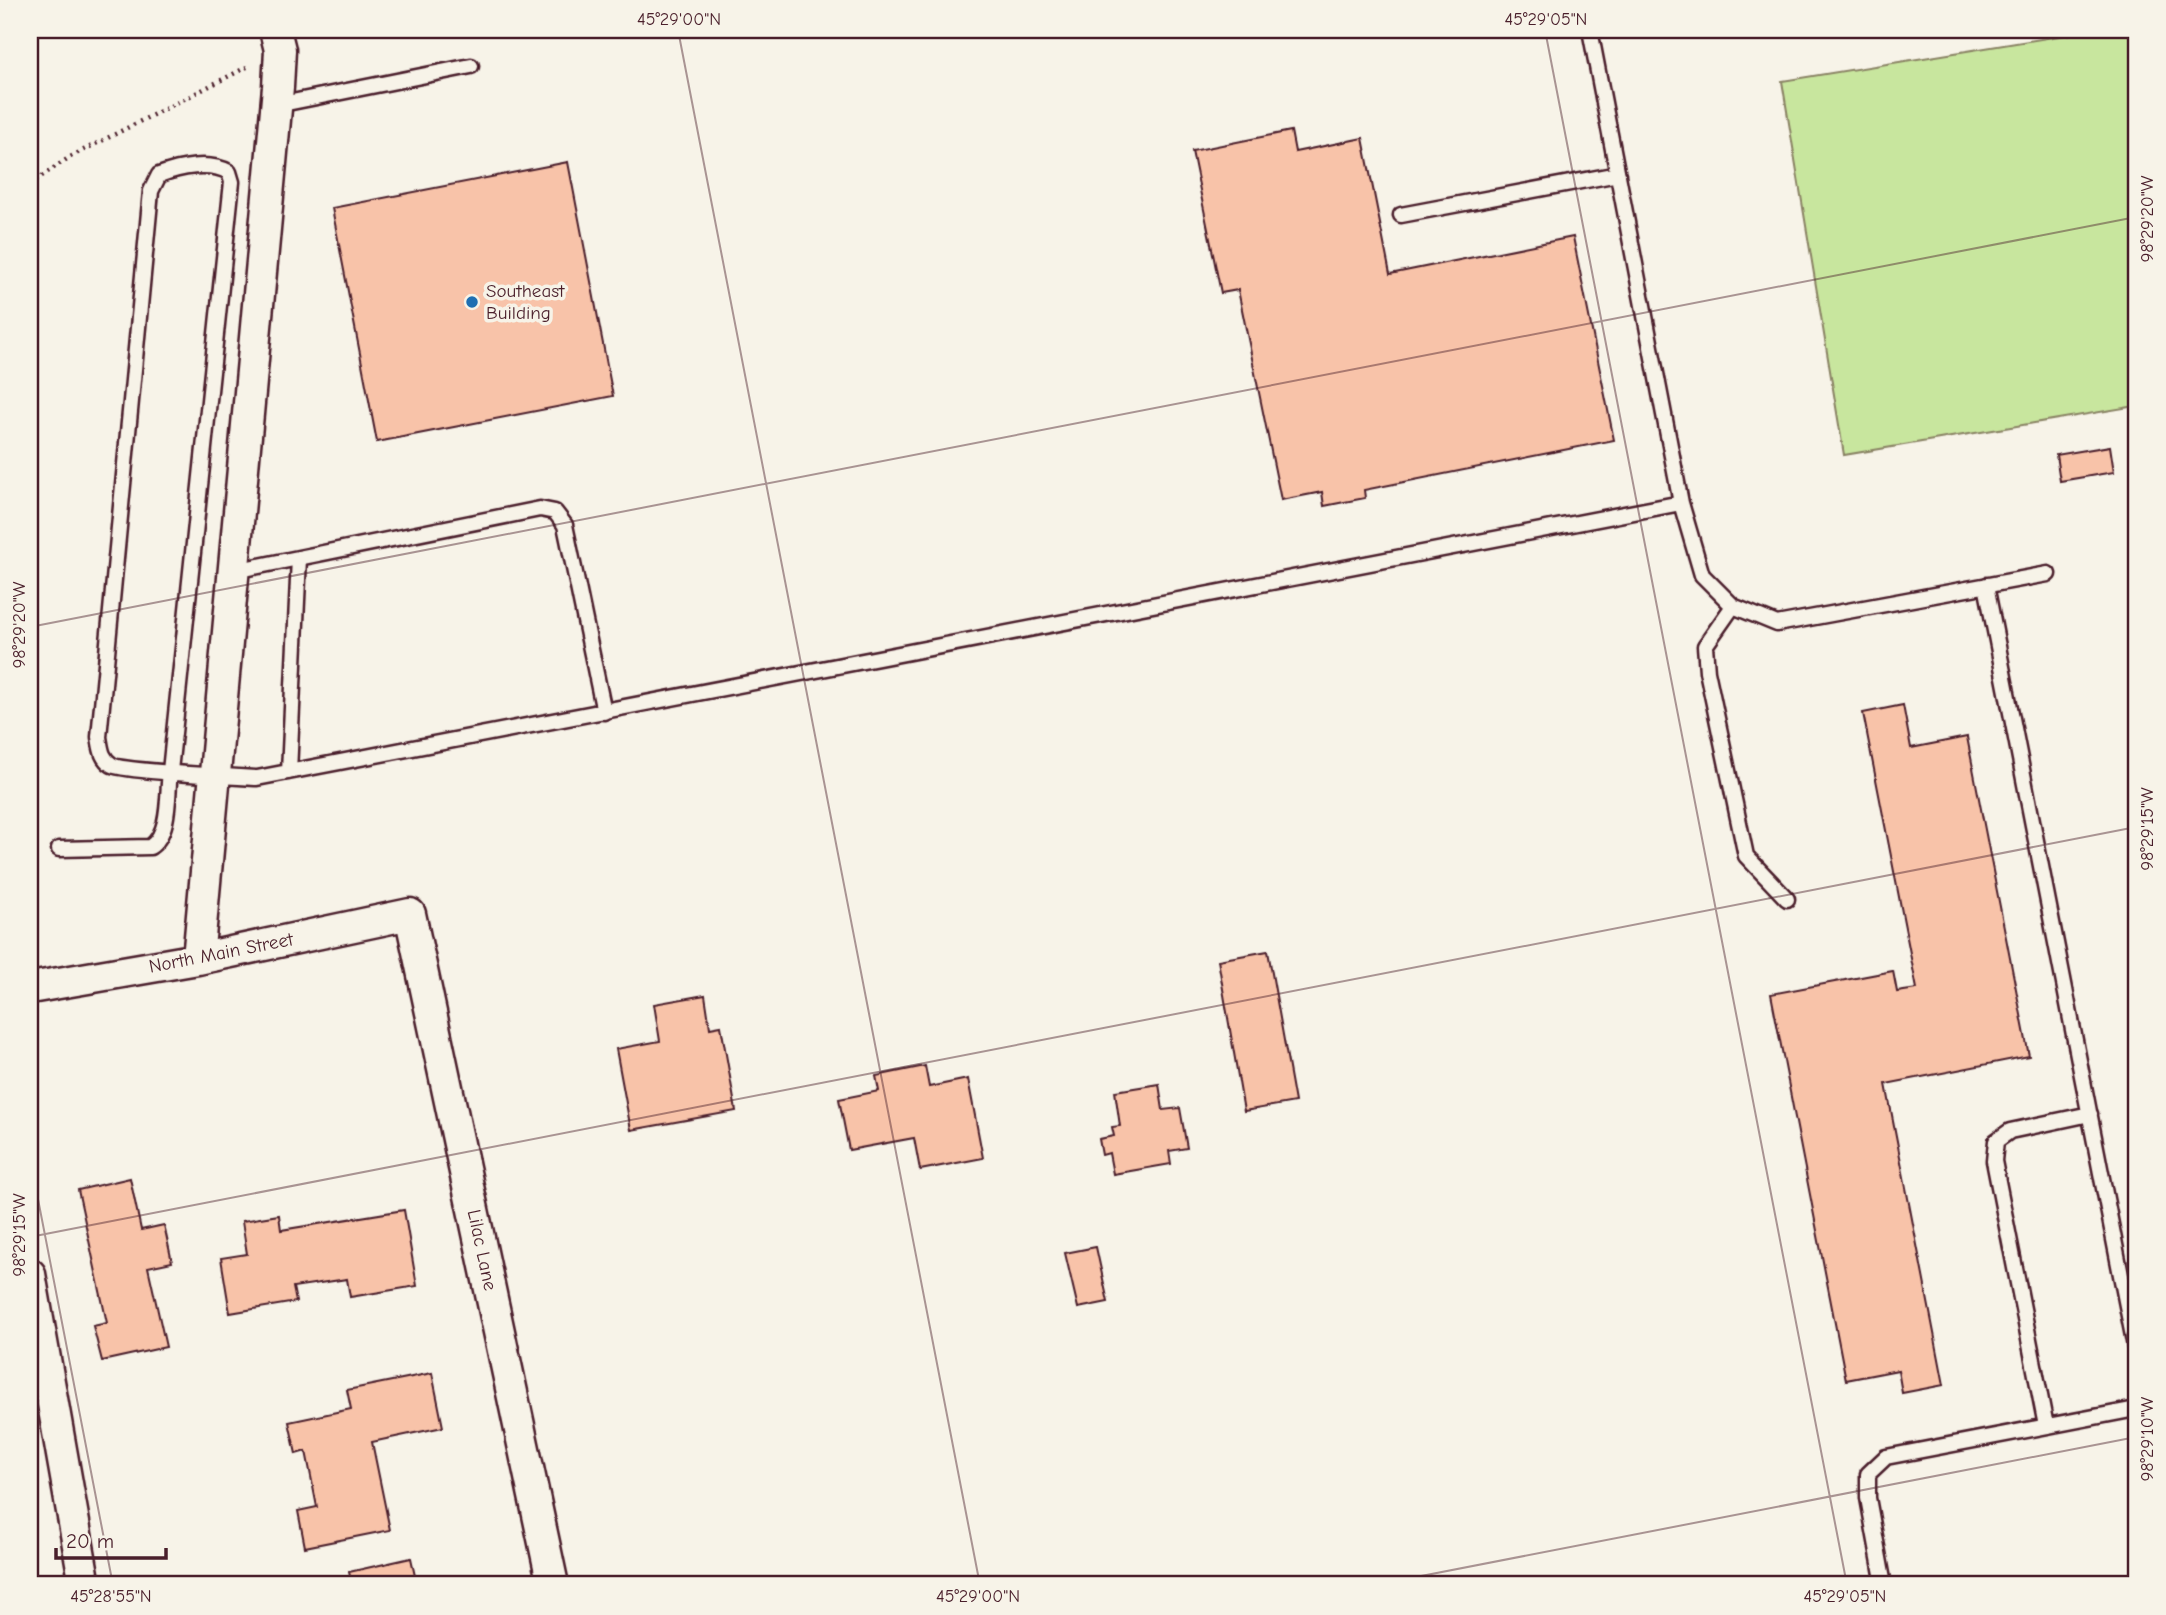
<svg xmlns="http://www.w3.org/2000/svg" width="2166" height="1615" font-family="'Comic Neue',sans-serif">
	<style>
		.green { fill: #c8e69e; stroke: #898264; stroke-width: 2 }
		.building { fill: #f8c3a9; stroke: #4a1f2b; stroke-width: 2 }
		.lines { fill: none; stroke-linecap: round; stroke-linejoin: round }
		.lane-casing { stroke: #4a1f2b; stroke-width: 19 }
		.street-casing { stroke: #4a1f2b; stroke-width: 35 }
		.path { stroke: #4a1f2b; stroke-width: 4.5; stroke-dasharray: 2 5; stroke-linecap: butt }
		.lane { stroke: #f7f3e8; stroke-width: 14 }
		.street { stroke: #f7f3e8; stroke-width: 30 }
		.ticks { fill: none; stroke: #4a1f2b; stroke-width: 2; stroke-opacity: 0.45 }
		.poi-dot { fill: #1f6fb2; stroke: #f7f3e8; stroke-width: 2.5 }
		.labels { text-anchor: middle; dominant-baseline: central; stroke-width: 7; stroke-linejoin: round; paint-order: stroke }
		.poi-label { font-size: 19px; fill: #4a1f2b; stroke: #f7f3e8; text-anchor: start }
		.street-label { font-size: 19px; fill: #4a1f2b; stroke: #f7f3e8 }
		.neatline { fill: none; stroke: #4a1f2b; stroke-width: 2.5 }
		.ticks-label { font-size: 18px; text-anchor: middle; fill: #4a1f2b }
	</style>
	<rect width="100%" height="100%" fill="#f7f3e8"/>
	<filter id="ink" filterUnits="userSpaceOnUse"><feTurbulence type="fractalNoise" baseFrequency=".0143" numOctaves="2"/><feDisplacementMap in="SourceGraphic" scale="14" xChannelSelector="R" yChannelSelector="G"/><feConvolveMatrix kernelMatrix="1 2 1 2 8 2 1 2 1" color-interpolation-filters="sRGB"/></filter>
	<g filter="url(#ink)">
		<!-- green -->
		<path class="green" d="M 2096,30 L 2136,30 L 2136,406 L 1844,455 L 1782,81 Z"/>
		<!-- building -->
		<path class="building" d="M 1291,131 L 1295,152 L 1363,138 L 1390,274 L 1573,237 L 1614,440 L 1364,490 L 1365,498 L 1324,506 L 1322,492 L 1281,500 L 1238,290 L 1221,293 L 1192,151 Z
			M 568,162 L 613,396 L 377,442 L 332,208 Z
			M 2110,446 L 2114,472 L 2060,481 L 2056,455 Z
			M 1903,705 L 1911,748 L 1967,737 L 2029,1056 L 1886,1084 L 1944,1385 L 1902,1393 L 1898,1370 L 1846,1380 L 1771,994 L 1893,971 L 1897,992 L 1917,989 L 1863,713 Z
			M 1268,951 L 1295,1102 L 1244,1111 L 1218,960 Z
			M 705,995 L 710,1028 L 721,1026 L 736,1111 L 631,1130 L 616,1049 L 660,1041 L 654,1004 Z
			M 925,1066 L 929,1087 L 968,1079 L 983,1158 L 920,1170 L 914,1138 L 849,1150 L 839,1099 L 879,1091 L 876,1076 Z
			M 1159,1084 L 1163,1110 L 1180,1108 L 1187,1148 L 1169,1151 L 1171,1164 L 1113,1174 L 1109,1153 L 1102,1155 L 1099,1139 L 1114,1136 L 1112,1127 L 1120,1126 L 1115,1091 Z
			M 130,1178 L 141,1230 L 164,1225 L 172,1262 L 148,1267 L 166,1347 L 102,1361 L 93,1326 L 107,1323 L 78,1190 Z
			M 404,1210 L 417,1286 L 350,1297 L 347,1279 L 293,1287 L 296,1302 L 230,1313 L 221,1258 L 247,1254 L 242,1221 L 279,1215 L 281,1230 Z
			M 1096,1247 L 1108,1302 L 1078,1308 L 1065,1253 Z
			M 432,1373 L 443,1427 L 372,1442 L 390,1530 L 305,1547 L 298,1511 L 317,1507 L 306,1451 L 296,1454 L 289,1422 L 351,1409 L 347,1390 Z
			M 411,1558 L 417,1585 L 352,1585 L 349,1572 Z"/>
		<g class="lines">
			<defs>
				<path id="lane" d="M 277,105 L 471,66
					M 1401,215 L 1618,174
					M 1681,503 L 1702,575 L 1733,606 L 1777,624 L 2048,574
					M 234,571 L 540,509 L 555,512 L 565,525 L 604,712
					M 1986,585 L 2136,1352
					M 1733,606 L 1705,646 L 1707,671 L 1746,856 L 1787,899
					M 289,772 L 299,558
					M 59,849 L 150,847 C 171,833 167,794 170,771 L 232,182 L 229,172 C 209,161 180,167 159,175 L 151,191 L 99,737 C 101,748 101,758 112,765 C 121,771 238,777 257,778 L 1681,503 L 1590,30
					M 2046,1426 L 1994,1161 L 1996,1141 L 2010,1131 L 2090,1114
					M 1884,1585 L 1868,1498 L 1868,1474 L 1886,1457 L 2136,1409"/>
				<path id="street" d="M 198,959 L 278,87 L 280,50 L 275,30
					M 30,988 L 198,959 L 410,914 L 553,1585
					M 30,1274 L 85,1585"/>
			</defs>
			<!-- lane casing -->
			<use href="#lane" class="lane-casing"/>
			<!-- street casing -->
			<use href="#street" class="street-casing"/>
			<!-- path -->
			<path class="path" d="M 30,184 L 70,157 L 247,67"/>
			<!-- lane -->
			<use href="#lane" class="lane"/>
			<!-- street -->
			<use href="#street" class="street"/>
		</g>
	</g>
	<!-- ticks -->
	<path class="ticks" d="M 678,30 L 980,1585M 1545,30 L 1847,1585M 30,627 L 2136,217M 30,1158 L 113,1585M 30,1237 L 2136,827M 1375,1585 L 2136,1437"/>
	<!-- markers -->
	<circle class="poi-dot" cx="472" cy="302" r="7"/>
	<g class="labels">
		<!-- poi labels -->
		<g class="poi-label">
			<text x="486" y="291">Southeast<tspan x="486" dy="22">Building</tspan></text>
		</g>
		<!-- street labels -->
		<g class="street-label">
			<text transform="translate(221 953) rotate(-11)">North Main Street</text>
			<text transform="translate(482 1250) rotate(78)">Lilac Lane</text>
		</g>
	</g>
	<!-- margin -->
	<rect width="2166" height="1615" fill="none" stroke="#f7f3e8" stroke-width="77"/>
	<!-- scale -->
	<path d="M56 1548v10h110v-10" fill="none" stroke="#4a1f2b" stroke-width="3.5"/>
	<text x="66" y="1548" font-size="21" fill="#4a1f2b" stroke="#f7f3e8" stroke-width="5" paint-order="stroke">20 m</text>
	<rect x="38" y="38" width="2090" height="1538" class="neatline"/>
	<g class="ticks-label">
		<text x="679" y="25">45°29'00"N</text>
		<text x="1546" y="25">45°29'05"N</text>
		<text transform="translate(2147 219) rotate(-90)" y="6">98°29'20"W</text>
		<text transform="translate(19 625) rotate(-90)" y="6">98°29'20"W</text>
		<text transform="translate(2147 829) rotate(-90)" y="6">98°29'15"W</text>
		<text transform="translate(19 1235) rotate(-90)" y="6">98°29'15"W</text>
		<text transform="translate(2147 1439) rotate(-90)" y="6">98°29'10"W</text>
		<text x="111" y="1602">45°28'55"N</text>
		<text x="978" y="1602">45°29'00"N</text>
		<text x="1845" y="1602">45°29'05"N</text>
	</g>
</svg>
